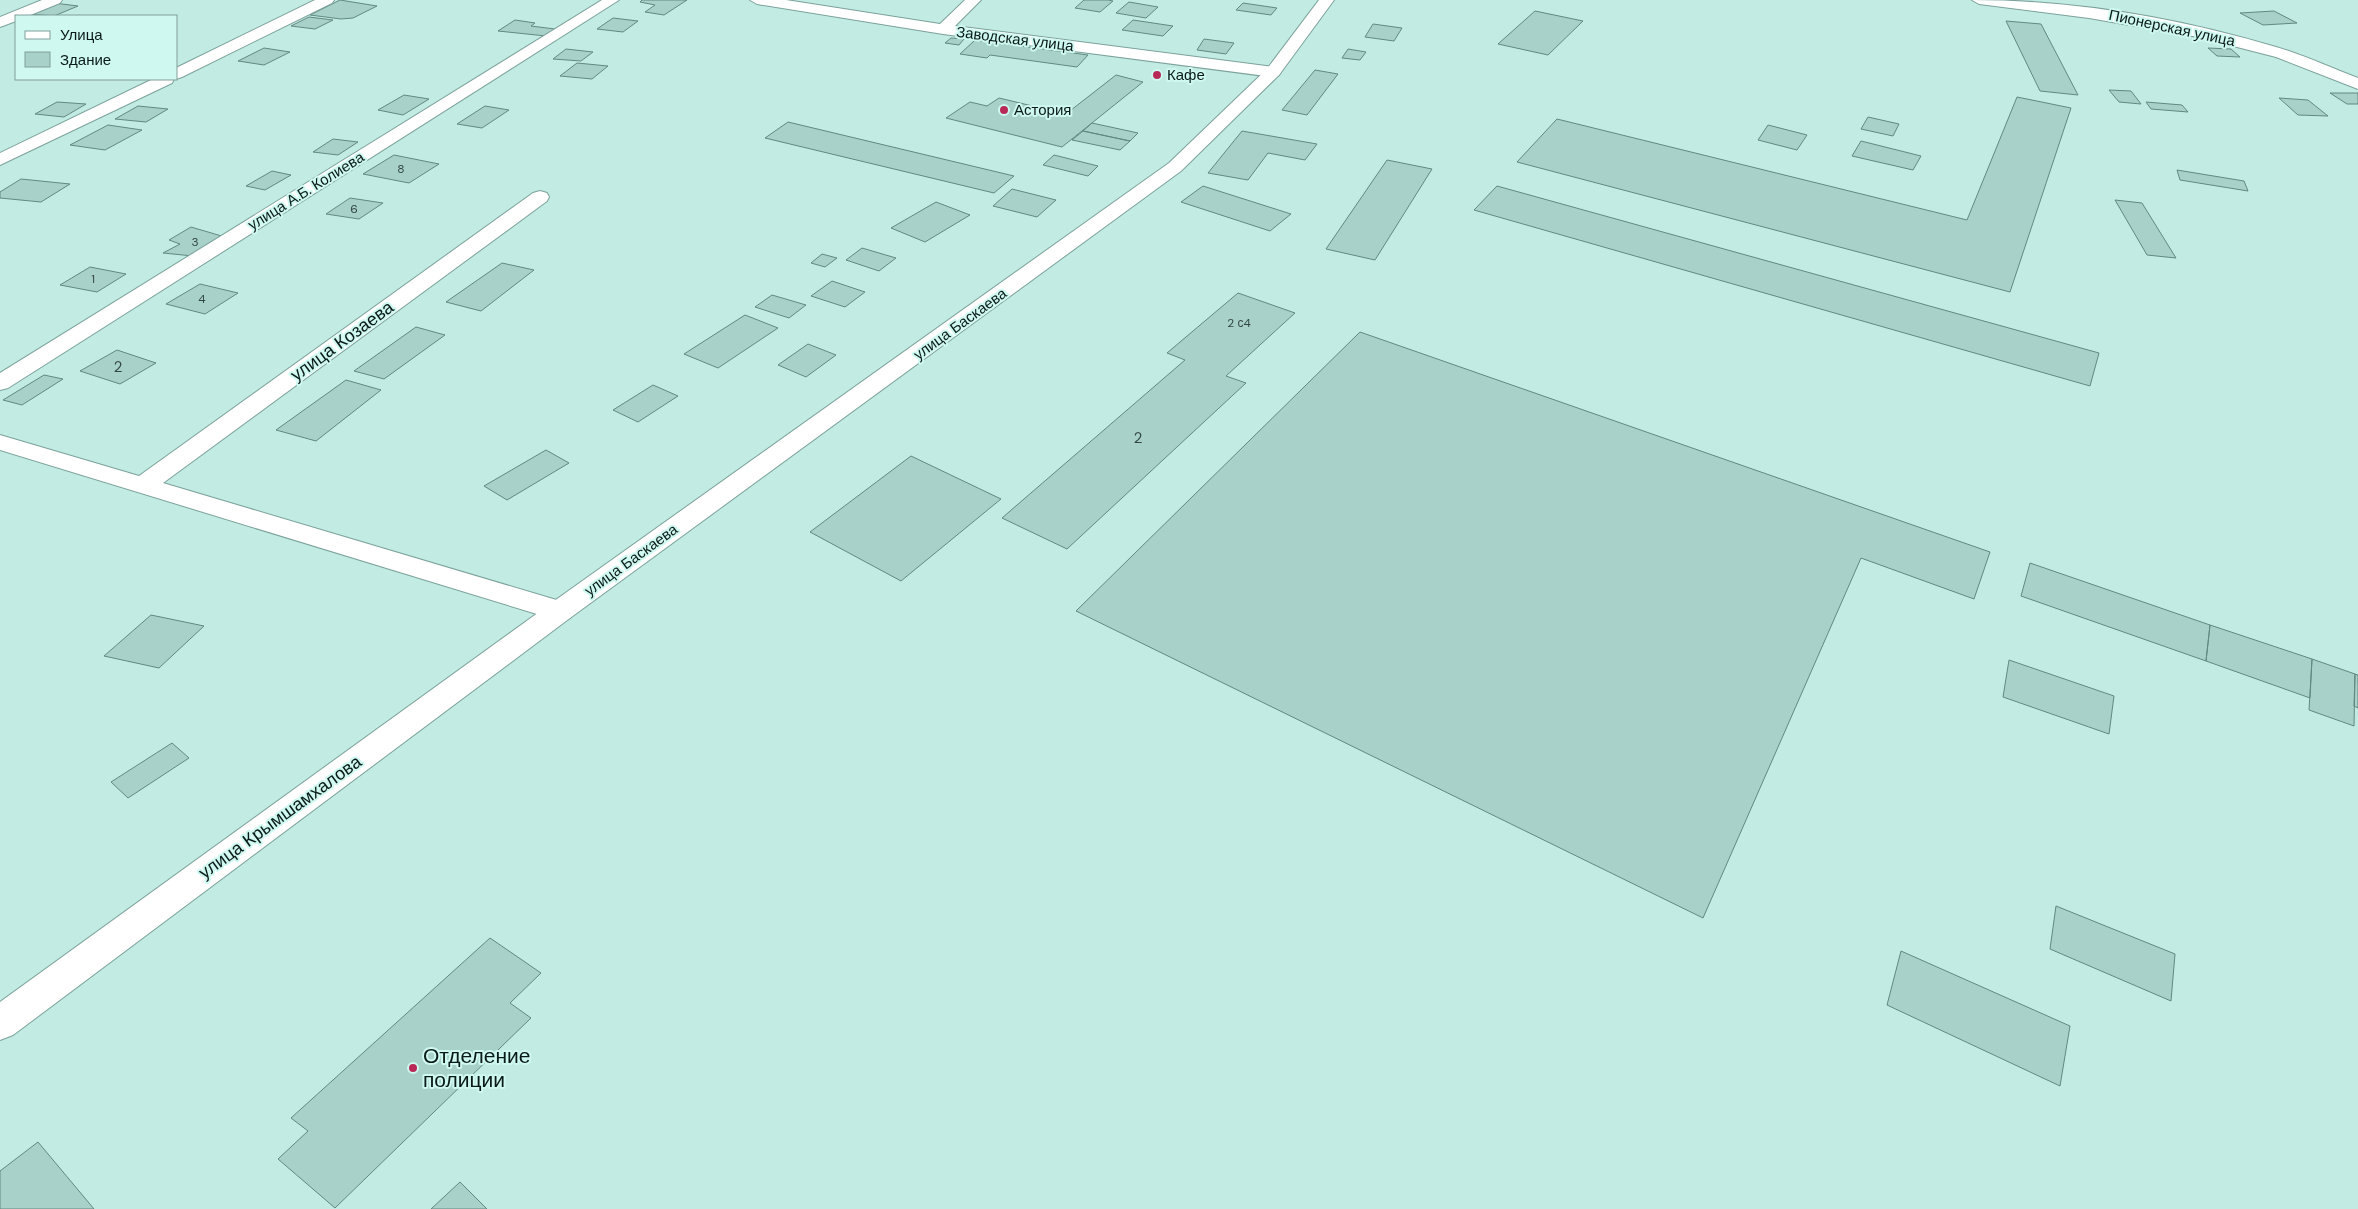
<svg xmlns="http://www.w3.org/2000/svg" width="2358" height="1209" font-family="'DM Sans',sans-serif">
	<style>
		.building { fill: #a8d1c9; stroke: #628981 }
		.lines { fill: none; stroke-linecap: round; stroke-linejoin: round }
		.minor-casing { stroke: #7ba29a; stroke-width: 2 }
		.primary-casing { stroke: #7ba29a; stroke-width: 2 }
		.minor { fill: #fff; fill-rule: evenodd }
		.primary { fill: #fff; fill-rule: evenodd }
		.poi-dot { fill: #b92957; stroke: #cff8f0; stroke-width: 2 }
		.labels { text-anchor: middle; dominant-baseline: central; stroke-width: 4; stroke-linejoin: round; paint-order: stroke }
		.far-number-label { font-size: 12px; fill: #324844 }
		.far-street-label { font-size: 15px; fill: #0a1a17; stroke: #cff8f0 }
		.far-poi-label { font-size: 15px; fill: #0a1a17; stroke: #cff8f0; text-anchor: start }
		.number-label { font-size: 15px; fill: #324844 }
		.street-label { font-size: 18px; fill: #0a1a17; stroke: #cff8f0 }
		.near-poi-label { font-size: 21px; fill: #0a1a17; stroke: #cff8f0; text-anchor: start }
	</style>
	<rect width="100%" height="100%" fill="#c2ebe3"/>
	<!-- building -->
	<path class="building" d="M 340,0 L 377,6 L 353,18 L 341,19 L 310,15 Z
		M 642,0 L 687,0 L 664,15 L 645,12 L 655,5 L 640,2 Z
		M 1084,0 L 1108,0 L 1113,1 L 1100,12 L 1075,8 Z
		M 1129,2 L 1158,7 L 1146,18 L 1116,13 Z
		M 54,3 L 78,6 L 54,16 L 26,14 Z
		M 1243,3 L 1277,8 L 1271,15 L 1236,10 Z
		M 1535,11 L 1583,21 L 1548,55 L 1498,44 Z
		M 2274,11 L 2297,23 L 2263,25 L 2240,13 Z
		M 309,17 L 333,20 L 315,29 L 291,26 Z
		M 613,18 L 638,21 L 623,32 L 597,29 Z
		M 515,20 L 535,23 L 531,26 L 555,29 L 546,36 L 498,31 Z
		M 1133,20 L 1173,26 L 1163,36 L 1122,30 Z
		M 2006,21 L 2041,24 L 2078,95 L 2040,91 Z
		M 1373,24 L 1402,28 L 1394,41 L 1365,37 Z
		M 951,38 L 964,39 L 959,45 L 945,43 Z
		M 1204,39 L 1234,43 L 1226,54 L 1197,50 Z
		M 975,40 L 1088,55 L 1077,67 L 990,55 L 987,58 L 960,54 Z
		M 264,48 L 290,52 L 264,65 L 238,61 Z
		M 2208,48 L 2231,49 L 2240,57 L 2217,56 Z
		M 566,49 L 593,52 L 581,61 L 553,59 Z
		M 1348,49 L 1366,52 L 1360,60 L 1342,58 Z
		M 577,63 L 608,66 L 592,79 L 560,76 Z
		M 1315,70 L 1338,74 L 1307,115 L 1282,110 Z
		M 1116,75 L 1143,82 L 1062,147 L 946,118 L 970,102 L 987,106 L 999,98 L 1066,114 Z
		M 2109,90 L 2131,91 L 2141,104 L 2119,102 Z
		M 2330,93 L 2358,93 L 2358,104 L 2347,104 Z
		M 404,95 L 429,99 L 403,115 L 378,110 Z
		M 2017,97 L 2071,108 L 2010,292 L 1517,162 L 1557,119 L 1967,220 Z
		M 2279,98 L 2308,100 L 2328,116 L 2298,115 Z
		M 57,102 L 86,104 L 64,117 L 35,114 Z
		M 2146,102 L 2182,105 L 2188,112 L 2151,109 Z
		M 138,106 L 168,109 L 146,122 L 115,119 Z
		M 485,106 L 509,110 L 482,128 L 457,124 Z
		M 1868,117 L 1899,124 L 1893,136 L 1861,129 Z
		M 788,122 L 1014,176 L 994,193 L 765,138 Z
		M 1092,123 L 1138,133 L 1130,141 L 1083,131 Z
		M 108,125 L 142,130 L 105,150 L 70,145 Z
		M 1768,125 L 1807,135 L 1797,150 L 1758,140 Z
		M 1083,131 L 1130,141 L 1120,150 L 1072,140 Z
		M 1242,131 L 1317,144 L 1305,160 L 1268,153 L 1248,180 L 1208,173 Z
		M 333,139 L 358,142 L 338,155 L 313,152 Z
		M 1861,141 L 1921,156 L 1913,170 L 1852,156 Z
		M 394,155 L 439,164 L 409,183 L 363,174 Z
		M 1054,155 L 1098,166 L 1088,176 L 1043,165 Z
		M 1387,160 L 1432,169 L 1375,260 L 1326,249 Z
		M 2177,170 L 2244,181 L 2248,191 L 2180,180 Z
		M 272,171 L 291,175 L 265,190 L 246,186 Z
		M 21,179 L 70,184 L 41,202 L 0,198 L 0,192 Z
		M 1203,186 L 1291,214 L 1270,231 L 1181,202 Z
		M 1497,186 L 2099,353 L 2090,386 L 1474,210 Z
		M 1012,189 L 1056,200 L 1037,217 L 993,206 Z
		M 350,198 L 383,203 L 359,219 L 326,214 Z
		M 2115,200 L 2142,203 L 2176,258 L 2147,255 Z
		M 936,202 L 970,215 L 925,242 L 891,228 Z
		M 191,227 L 225,237 L 193,256 L 163,253 L 180,244 L 169,240 Z
		M 862,248 L 896,258 L 879,271 L 846,260 Z
		M 822,254 L 837,258 L 825,267 L 811,263 Z
		M 502,263 L 534,270 L 481,311 L 446,302 Z
		M 90,267 L 126,274 L 97,292 L 60,285 Z
		M 832,281 L 865,292 L 845,307 L 811,296 Z
		M 200,284 L 238,293 L 205,314 L 166,304 Z
		M 1238,293 L 1295,313 L 1226,376 L 1246,383 L 1067,549 L 1002,518 L 1185,360 L 1167,353 Z
		M 772,295 L 806,305 L 789,318 L 755,307 Z
		M 745,315 L 778,328 L 718,368 L 684,354 Z
		M 416,327 L 445,335 L 384,379 L 354,371 Z
		M 1360,332 L 1990,552 L 1974,599 L 1861,558 L 1703,918 L 1076,611 Z
		M 808,344 L 836,355 L 806,377 L 778,365 Z
		M 117,350 L 156,363 L 120,384 L 80,371 Z
		M 44,375 L 63,379 L 22,405 L 3,400 Z
		M 346,380 L 381,390 L 316,441 L 276,430 Z
		M 653,385 L 678,396 L 638,422 L 613,410 Z
		M 546,450 L 569,463 L 507,500 L 484,486 Z
		M 911,456 L 1001,499 L 901,581 L 810,532 Z
		M 2030,563 L 2210,625 L 2206,661 L 2021,596 Z
		M 151,615 L 204,626 L 159,668 L 104,656 Z
		M 2210,625 L 2312,659 L 2310,698 L 2206,661 Z
		M 2312,659 L 2355,674 L 2354,726 L 2309,710 Z
		M 2009,660 L 2114,696 L 2109,734 L 2003,697 Z
		M 2355,674 L 2358,675 L 2358,708 L 2354,706 Z
		M 172,743 L 189,758 L 128,798 L 111,782 Z
		M 2056,906 L 2175,954 L 2171,1001 L 2050,949 Z
		M 490,938 L 541,973 L 510,1003 L 531,1018 L 335,1208 L 278,1159 L 308,1131 L 291,1118 Z
		M 1901,951 L 2070,1026 L 2060,1086 L 1887,1005 Z
		M 38,1142 L 94,1209 L 0,1209 L 0,1171 Z
		M 460,1182 L 487,1209 L 431,1209 Z"/>
	<g class="lines">
		<defs>
			<path id="minor" d="M 42,0 L 62,0 L 60,3 L 28,16 L 16,16 L 16,21 L 0,27 L 0,17 Z
				M 315,0 L 334,0 L 332,3 L 182,77 L 176,79 L 175,79 L 176,68 Z
				M 602,0 L 619,0 L 8,388 L 0,390 L 0,373 Z
				M 750,0 L 786,0 L 940,24 L 965,0 L 981,0 L 955,26 L 1273,67 L 1279,69 L 1281,72 L 1279,75 L 1273,77 L 943,34 L 757,4 Z
				M 1972,0 C 2073,0 2179,18 2276,47 C 2304,55 2331,68 2358,78 L 2358,89 L 2276,57 L 2198,37 L 2089,18 L 1979,4 Z
				M 153,79 L 174,79 L 172,83 L 0,165 L 0,153 Z
				M 540,191 L 547,193 L 549,197 L 547,201 L 163,483 L 570,604 L 574,611 L 570,618 L 560,621 L 550,618 L 0,450 L 0,435 L 139,476 L 533,193 Z"/>
			<path id="primary" d="M 1319,0 L 1334,0 L 1279,75 L 1181,171 L 570,618 L 13,1035 L 0,1040 L 0,1002 L 550,604 L 1169,163 L 1267,69 Z"/>
		</defs>
		<!-- minor casing -->
		<use href="#minor" class="minor-casing"/>
		<!-- primary casing -->
		<use href="#primary" class="primary-casing"/>
		<!-- minor -->
		<use href="#minor" class="minor"/>
		<!-- primary -->
		<use href="#primary" class="primary"/>
	</g>
	<!-- markers -->
	<g class="poi-dot">
		<circle cx="1157" cy="75" r="5"/>
		<circle cx="1004" cy="110" r="5"/>
		<circle cx="413" cy="1068" r="5"/>
	</g>
	<g class="labels">
		<!-- far-number labels -->
		<g class="far-number-label">
			<text x="401" y="169">8</text>
			<text x="354" y="209">6</text>
			<text x="195" y="242">3</text>
			<text x="93" y="279">1</text>
			<text x="202" y="299">4</text>
			<text x="1239" y="323">2 с4</text>
		</g>
		<!-- far-street labels -->
		<g class="far-street-label">
			<text transform="translate(2172 28) rotate(12)">Пионерская улица</text>
			<text transform="translate(1015 39) rotate(7)">Заводская улица</text>
			<text transform="translate(306 191) rotate(-32)">улица А.Б. Колиева</text>
			<text transform="translate(960 324) rotate(-36)">улица Баскаева</text>
			<text transform="translate(631 560) rotate(-36)">улица Баскаева</text>
		</g>
		<!-- far-poi labels -->
		<g class="far-poi-label">
			<text x="1167" y="75">Кафе</text>
			<text x="1014" y="110">Астория</text>
		</g>
		<!-- number labels -->
		<g class="number-label">
			<text x="118" y="367">2</text>
			<text x="1138" y="438">2</text>
		</g>
		<!-- street labels -->
		<g class="street-label">
			<text transform="translate(342 341) rotate(-36)">улица Козаева</text>
			<text transform="translate(280 817) rotate(-36)">улица Крымшамхалова</text>
		</g>
		<!-- near-poi labels -->
		<g class="near-poi-label">
			<text x="423" y="1056">Отделение<tspan x="423" dy="24">полиции</tspan></text>
		</g>
	</g>
	<!-- legend -->
	<rect x="15" y="15" width="162" height="65" fill="#cff8f0" stroke="#809f99"/>
	<rect x="25" y="31" width="25" height="8" fill="#ffffff" stroke="#809f99"/>
	<text x="60" y="40" font-size="15" fill="#0a1a17">Улица</text>
	<rect x="25" y="52" width="25" height="15" fill="#a8d1c9" stroke="#809f99"/>
	<text x="60" y="65" font-size="15" fill="#0a1a17">Здание</text>
</svg>
